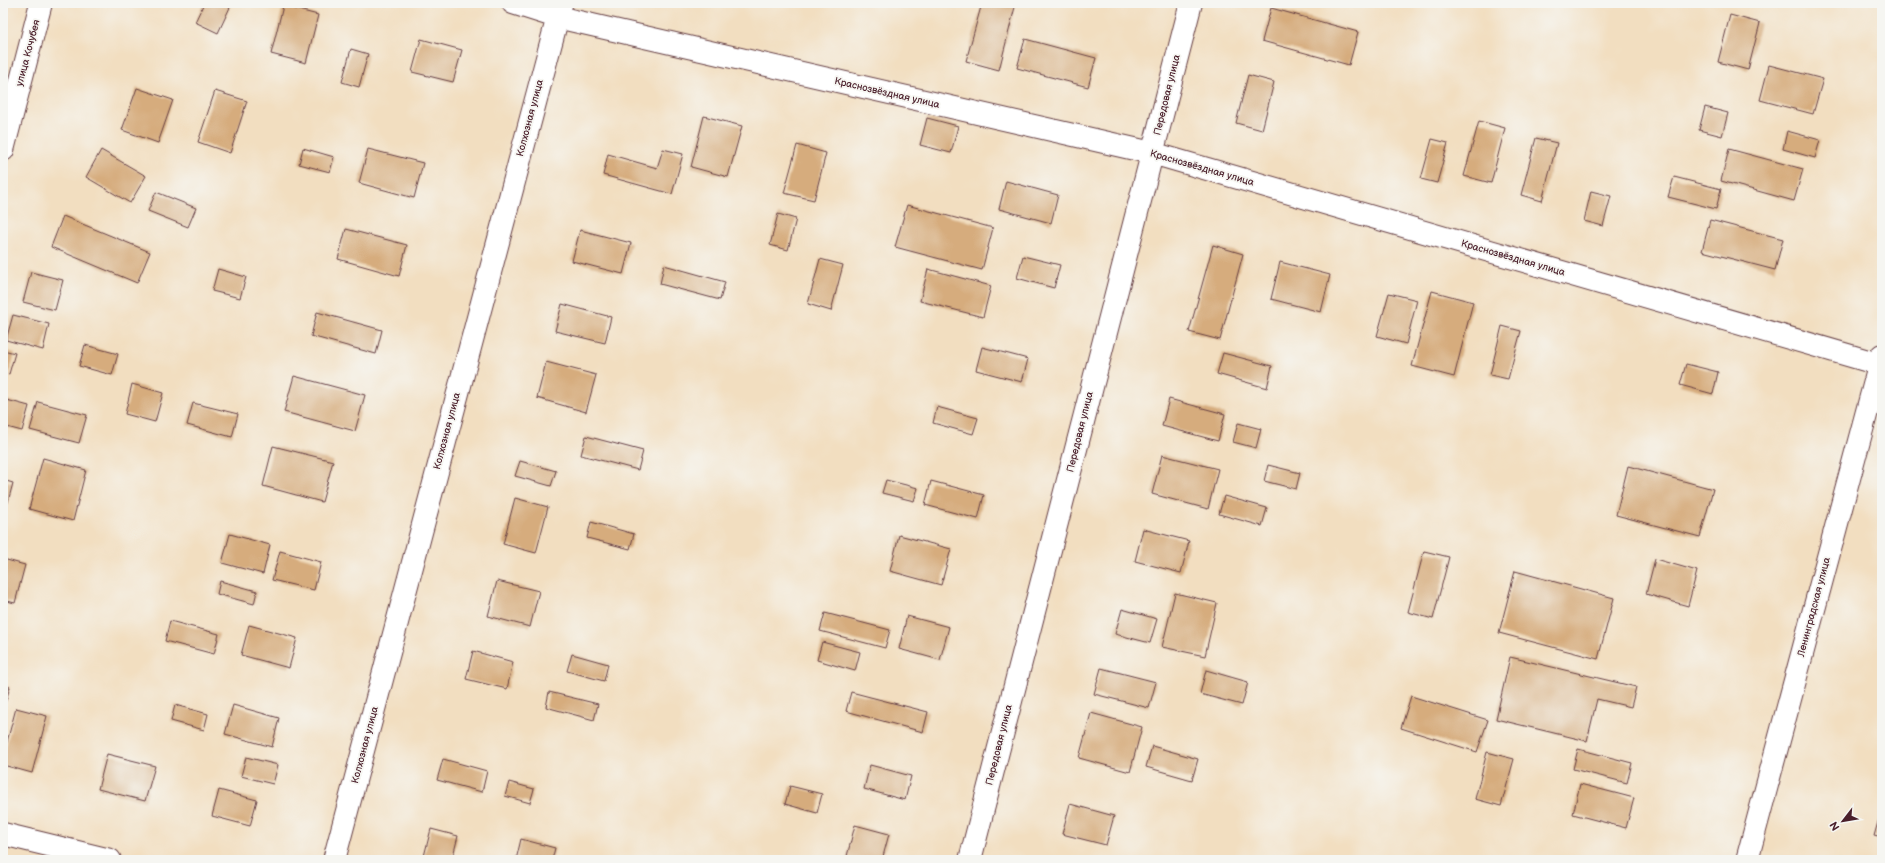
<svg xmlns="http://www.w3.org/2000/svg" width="1885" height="863" font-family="'Balsamiq Sans',sans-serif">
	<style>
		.building { fill: #d6ac7d }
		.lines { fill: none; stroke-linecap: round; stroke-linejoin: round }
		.street-casing { stroke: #633c41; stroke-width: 24 }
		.secondary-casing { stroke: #633c41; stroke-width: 24 }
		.street { stroke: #fff; stroke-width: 22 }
		.secondary { stroke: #fff; stroke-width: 22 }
		.labels { text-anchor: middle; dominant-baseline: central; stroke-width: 3.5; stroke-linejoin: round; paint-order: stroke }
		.street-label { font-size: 10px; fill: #4a1f2b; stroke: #f6f6f2 }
	</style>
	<rect width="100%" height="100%" fill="#f6f6f2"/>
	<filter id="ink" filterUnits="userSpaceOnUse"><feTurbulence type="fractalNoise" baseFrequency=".025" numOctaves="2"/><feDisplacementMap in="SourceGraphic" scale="8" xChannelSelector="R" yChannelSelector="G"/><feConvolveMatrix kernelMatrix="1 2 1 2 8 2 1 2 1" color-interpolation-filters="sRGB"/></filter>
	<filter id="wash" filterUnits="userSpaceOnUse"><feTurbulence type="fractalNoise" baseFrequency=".012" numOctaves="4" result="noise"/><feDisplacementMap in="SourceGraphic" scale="16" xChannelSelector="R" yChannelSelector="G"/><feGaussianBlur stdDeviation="0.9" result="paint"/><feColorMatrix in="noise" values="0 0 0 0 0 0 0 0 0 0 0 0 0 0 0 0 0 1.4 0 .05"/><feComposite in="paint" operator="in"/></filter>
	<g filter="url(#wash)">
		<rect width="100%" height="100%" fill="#f2dec0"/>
		<g id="blocks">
			<!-- building -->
			<path class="building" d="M 204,3 L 232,3 L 218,33 L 195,22 Z
				M 982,3 L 1016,3 L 999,70 L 966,61 Z
				M 283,6 L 318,15 L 306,63 L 271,54 Z
				M 1271,8 L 1358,32 L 1349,65 L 1262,41 Z
				M 1730,15 L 1760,23 L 1748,70 L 1718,62 Z
				M 421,39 L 462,50 L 453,82 L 412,72 Z
				M 1025,39 L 1096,58 L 1088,87 L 1017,68 Z
				M 351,49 L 368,54 L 359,87 L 342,82 Z
				M 1769,65 L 1823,79 L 1813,114 L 1760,100 Z
				M 1248,75 L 1274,82 L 1262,130 L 1236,123 Z
				M 137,88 L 173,100 L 158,143 L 122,130 Z
				M 215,91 L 247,101 L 230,153 L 198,142 Z
				M 1705,107 L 1728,113 L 1722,136 L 1699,130 Z
				M 704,116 L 742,126 L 728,177 L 691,167 Z
				M 927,118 L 958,126 L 951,153 L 920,145 Z
				M 1479,121 L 1505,128 L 1491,183 L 1464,176 Z
				M 1787,131 L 1820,140 L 1815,158 L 1783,149 Z
				M 1536,138 L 1557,143 L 1542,201 L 1521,195 Z
				M 1432,139 L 1448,143 L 1437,183 L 1421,179 Z
				M 797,145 L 826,153 L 814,200 L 784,193 Z
				M 303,148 L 334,157 L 330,172 L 299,164 Z
				M 368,149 L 423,163 L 414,198 L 359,183 Z
				M 663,149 L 683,154 L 672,194 L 603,175 L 608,154 L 657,168 Z
				M 1729,149 L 1803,169 L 1794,201 L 1721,181 Z
				M 101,150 L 146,176 L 130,203 L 86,177 Z
				M 1674,177 L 1721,189 L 1716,209 L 1668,197 Z
				M 1006,181 L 1058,195 L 1051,223 L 999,209 Z
				M 1591,191 L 1611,196 L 1603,226 L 1584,221 Z
				M 156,192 L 196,208 L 188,227 L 148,211 Z
				M 907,205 L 993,228 L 982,270 L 895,247 Z
				M 778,214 L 796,219 L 788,250 L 770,245 Z
				M 63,216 L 150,252 L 137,283 L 51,247 Z
				M 1710,220 L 1783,239 L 1775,270 L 1702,251 Z
				M 346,229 L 407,245 L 399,276 L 338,259 Z
				M 580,230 L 631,243 L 623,274 L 572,261 Z
				M 1213,245 L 1243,254 L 1220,340 L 1189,332 Z
				M 1023,256 L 1060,265 L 1054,288 L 1017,278 Z
				M 820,259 L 843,265 L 831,311 L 808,304 Z
				M 1280,262 L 1330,275 L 1321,312 L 1271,299 Z
				M 664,265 L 725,282 L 720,300 L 660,284 Z
				M 218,269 L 246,277 L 240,298 L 212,291 Z
				M 928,269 L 991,286 L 983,317 L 920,301 Z
				M 31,272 L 63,280 L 55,310 L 23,302 Z
				M 1432,291 L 1473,302 L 1454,377 L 1412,366 Z
				M 1389,293 L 1417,300 L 1406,344 L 1377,336 Z
				M 562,304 L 611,317 L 605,343 L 555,331 Z
				M 317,312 L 382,330 L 376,354 L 311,336 Z
				M 13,315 L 49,324 L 43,350 L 6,340 Z
				M 1502,326 L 1521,331 L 1508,379 L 1490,375 Z
				M 85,345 L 118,354 L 112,375 L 79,366 Z
				M 982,347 L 1028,359 L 1022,382 L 976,370 Z
				M 3,350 L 15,353 L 9,374 L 3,372 Z
				M 1223,353 L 1272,366 L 1267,388 L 1217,374 Z
				M 546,362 L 596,375 L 586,412 L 537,398 Z
				M 1686,364 L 1718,372 L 1713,394 L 1680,385 Z
				M 294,376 L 365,395 L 355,431 L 284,412 Z
				M 132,384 L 163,393 L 155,422 L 125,414 Z
				M 3,399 L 29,406 L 22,431 L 3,426 Z
				M 1169,399 L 1225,414 L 1218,441 L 1162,426 Z
				M 38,402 L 87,415 L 79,443 L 30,430 Z
				M 193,403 L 238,414 L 232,437 L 187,425 Z
				M 937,407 L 978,418 L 973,434 L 933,423 Z
				M 1238,423 L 1261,429 L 1256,448 L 1233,442 Z
				M 586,436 L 643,451 L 638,470 L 581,455 Z
				M 273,446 L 333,461 L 322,502 L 263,486 Z
				M 1162,455 L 1218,469 L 1208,509 L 1152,494 Z
				M 43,458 L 86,470 L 73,521 L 29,509 Z
				M 520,461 L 556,471 L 551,486 L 515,476 Z
				M 1268,465 L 1300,473 L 1296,489 L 1264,481 Z
				M 1628,466 L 1713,489 L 1700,537 L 1616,515 Z
				M 3,480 L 13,483 L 6,509 L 3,508 Z
				M 886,480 L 918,488 L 914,501 L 882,493 Z
				M 931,481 L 984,495 L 978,519 L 925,505 Z
				M 1224,496 L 1267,508 L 1262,526 L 1219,514 Z
				M 515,498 L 548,507 L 536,553 L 503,544 Z
				M 591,522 L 634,534 L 630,549 L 587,538 Z
				M 1143,529 L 1189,541 L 1181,573 L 1135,561 Z
				M 230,534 L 270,545 L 263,574 L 222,563 Z
				M 899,535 L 951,549 L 941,585 L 890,571 Z
				M 280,551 L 321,562 L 314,590 L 272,580 Z
				M 1424,551 L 1449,557 L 1433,619 L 1408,612 Z
				M 3,559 L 25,565 L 15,603 L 3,600 Z
				M 1655,559 L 1697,571 L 1688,606 L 1646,594 Z
				M 1515,571 L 1614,598 L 1598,659 L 1499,633 Z
				M 220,581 L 257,591 L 254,604 L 217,594 Z
				M 497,581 L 539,591 L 530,627 L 488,616 Z
				M 1175,593 L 1217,603 L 1205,656 L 1162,647 Z
				M 1122,609 L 1157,619 L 1150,643 L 1115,634 Z
				M 825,613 L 890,630 L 885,648 L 820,631 Z
				M 907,616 L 949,627 L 940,660 L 899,649 Z
				M 170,621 L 219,634 L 214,654 L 165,641 Z
				M 249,625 L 297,638 L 289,668 L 241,655 Z
				M 822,642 L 860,652 L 855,671 L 817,660 Z
				M 473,651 L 513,662 L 507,689 L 466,679 Z
				M 572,654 L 608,664 L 604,681 L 567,671 Z
				M 1510,657 L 1636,687 L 1631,707 L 1597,699 L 1587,741 L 1496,719 Z
				M 1101,668 L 1156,682 L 1149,708 L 1094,694 Z
				M 1206,670 L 1248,682 L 1242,705 L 1200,694 Z
				M 3,685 L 10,687 L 3,710 Z
				M 549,692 L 598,704 L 594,720 L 546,707 Z
				M 851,692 L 928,712 L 923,732 L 846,711 Z
				M 1411,696 L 1488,720 L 1477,752 L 1401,728 Z
				M 175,705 L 208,714 L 204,730 L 171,721 Z
				M 233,705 L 279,718 L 272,747 L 225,734 Z
				M 16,708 L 47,716 L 32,773 L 3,765 L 3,757 Z
				M 1091,713 L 1142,727 L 1130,772 L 1079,758 Z
				M 1152,746 L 1198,759 L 1192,780 L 1146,767 Z
				M 1578,749 L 1632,763 L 1627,783 L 1573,769 Z
				M 1487,752 L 1514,759 L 1501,806 L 1475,799 Z
				M 107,754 L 155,766 L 145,801 L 98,789 Z
				M 246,757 L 278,765 L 273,784 L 241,776 Z
				M 443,759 L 487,771 L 482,792 L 437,780 Z
				M 870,765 L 911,776 L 905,800 L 864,789 Z
				M 509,782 L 534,789 L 530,803 L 505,796 Z
				M 1580,784 L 1634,798 L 1626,828 L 1573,814 Z
				M 790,786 L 822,794 L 817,813 L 785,804 Z
				M 219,790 L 257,800 L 250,826 L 212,816 Z
				M 1070,804 L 1114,816 L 1106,845 L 1062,834 Z
				M 1882,808 L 1882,838 L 1874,836 Z
				M 855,825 L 889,834 L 882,860 L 846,860 Z
				M 431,829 L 458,836 L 452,860 L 423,860 Z
				M 521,839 L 555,848 L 552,860 L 516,860 Z"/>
		</g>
	</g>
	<g filter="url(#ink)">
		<use href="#blocks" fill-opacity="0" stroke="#633c41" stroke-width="1"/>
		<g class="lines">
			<defs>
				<path id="street" d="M 513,3 L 557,17 L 1152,153 L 1882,365
					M 3,150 L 41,3
					M 3,834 L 110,860
					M 334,860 L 561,5
					M 970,860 L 1191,3"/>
				<path id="secondary" d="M 1747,860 L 1882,355"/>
			</defs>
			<!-- street casing -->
			<use href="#street" class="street-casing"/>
			<!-- secondary casing -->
			<use href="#secondary" class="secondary-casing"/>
			<!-- street -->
			<use href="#street" class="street"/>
			<!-- secondary -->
			<use href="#secondary" class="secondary"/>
		</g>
	</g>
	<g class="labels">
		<!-- street labels -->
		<g class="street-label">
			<text transform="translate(28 53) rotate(-75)">улица Кочубея</text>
			<text transform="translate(887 93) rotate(13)">Краснозвёздная улица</text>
			<text transform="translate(1167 95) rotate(-76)">Передовая улица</text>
			<text transform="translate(530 118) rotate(-75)">Колхозная улица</text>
			<text transform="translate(1202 168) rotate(16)">Краснозвёздная улица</text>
			<text transform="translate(1513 258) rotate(16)">Краснозвёздная улица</text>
			<text transform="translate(447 431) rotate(-75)">Колхозная улица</text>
			<text transform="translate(1080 432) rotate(-76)">Передовая улица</text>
			<text transform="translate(1814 607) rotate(-75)">Ленинградская улица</text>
			<text transform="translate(365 745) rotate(-75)">Колхозная улица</text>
			<text transform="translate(999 745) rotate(-76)">Передовая улица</text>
		</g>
	</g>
	<!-- margin -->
	<rect width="1885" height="863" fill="none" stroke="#f6f6f2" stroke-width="16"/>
	<!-- north arrow -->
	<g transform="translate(1843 821) rotate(239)" stroke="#f6f6f2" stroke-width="3" paint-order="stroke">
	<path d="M0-3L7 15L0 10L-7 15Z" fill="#4a1f2b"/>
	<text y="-6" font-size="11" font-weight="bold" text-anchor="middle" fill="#4a1f2b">N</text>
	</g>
</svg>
